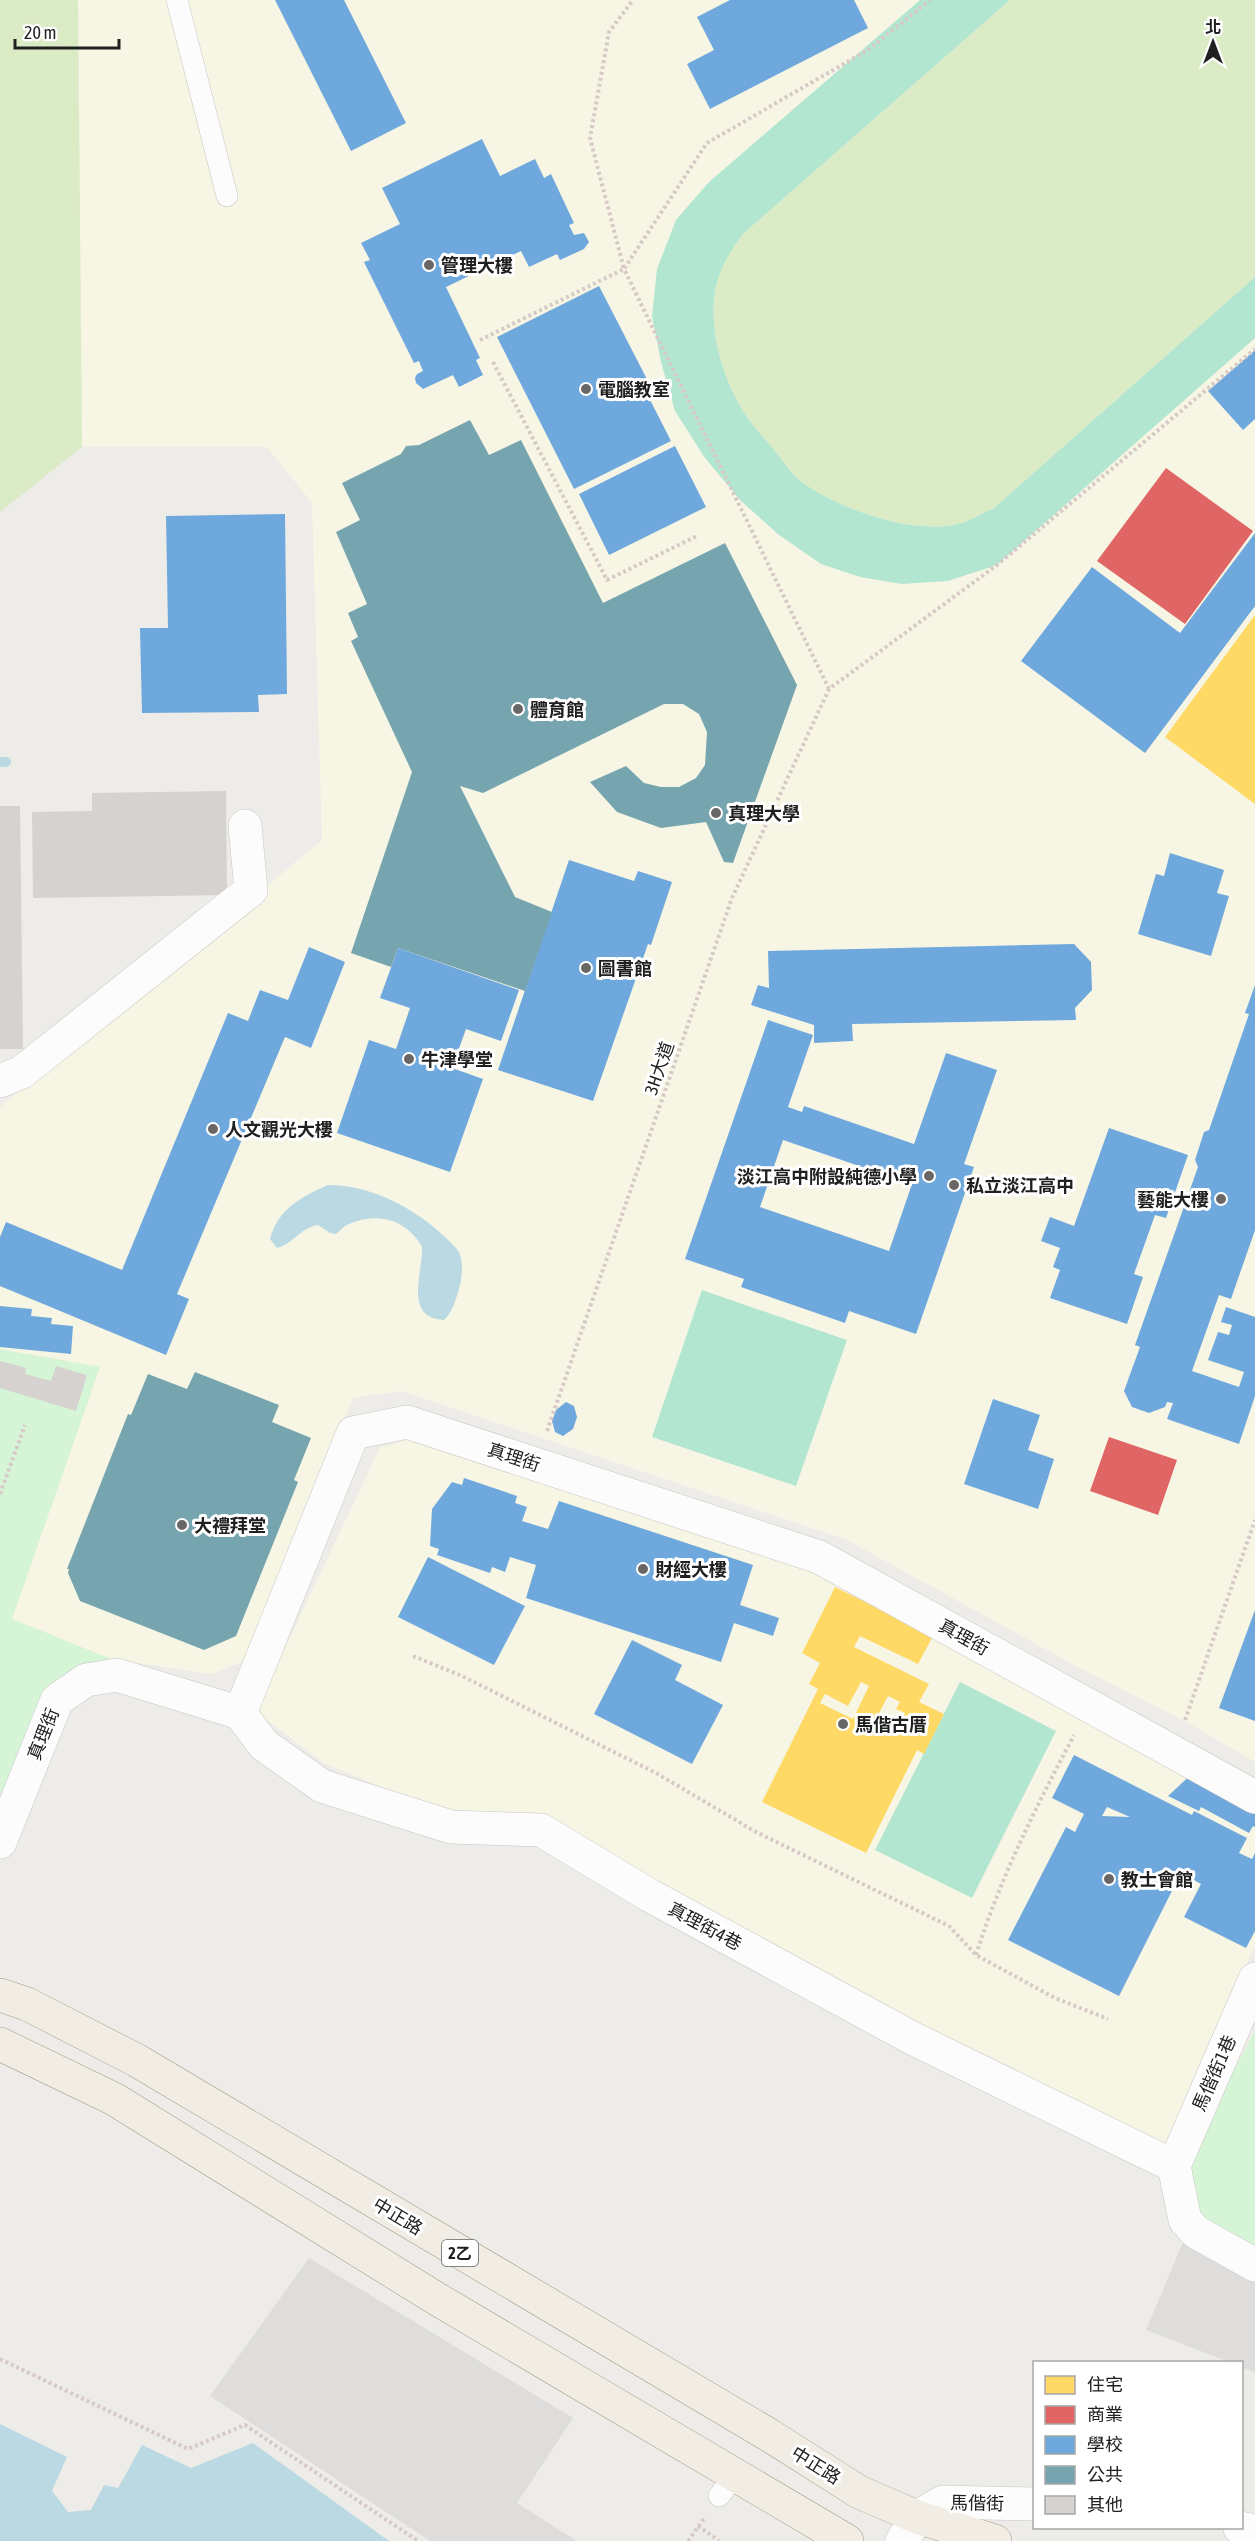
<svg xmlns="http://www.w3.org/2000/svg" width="1255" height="2541" font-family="'Asap Condensed','Noto Sans TC',sans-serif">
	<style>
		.education { fill: #f7f6e4 }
		.grass { fill: #daebc6 }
		.park { fill: #d6f4d6 }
		.pitch { fill: #b3e6d1 }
		.parking { fill: #dedddc }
		.water { fill: #bbd9e2 }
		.homes { fill: #ffd966; fill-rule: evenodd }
		.shops { fill: #e06666 }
		.schools { fill: #6fa8dc; fill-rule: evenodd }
		.public { fill: #76a5af }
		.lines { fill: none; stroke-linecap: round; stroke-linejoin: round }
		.stream { stroke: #bbd9e2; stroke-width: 10 }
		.building { fill: #d5d2cf }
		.service-casing { stroke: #c7c6c4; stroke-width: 22 }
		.minor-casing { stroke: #c7c6c4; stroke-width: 34 }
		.primary-casing { stroke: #a59b84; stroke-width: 34 }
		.path { stroke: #d7c9c7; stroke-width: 4; stroke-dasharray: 3 3; stroke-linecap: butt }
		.service { stroke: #fcfcfc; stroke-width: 21 }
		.minor { stroke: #fcfcfc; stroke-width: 33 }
		.primary { stroke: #f1ede5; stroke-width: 33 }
		.poi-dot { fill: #686766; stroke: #fff; stroke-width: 2 }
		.labels { text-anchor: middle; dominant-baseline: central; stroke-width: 6; stroke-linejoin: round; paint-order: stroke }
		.shield { fill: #fff; stroke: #636363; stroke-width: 1.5 }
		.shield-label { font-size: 16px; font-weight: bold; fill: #202020 }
		.poi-label { font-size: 18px; font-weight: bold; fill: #202020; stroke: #fff; text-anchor: start }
		.street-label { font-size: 18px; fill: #202020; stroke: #fff }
	</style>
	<rect width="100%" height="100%" fill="#eeece8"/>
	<!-- education -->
	<path class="education" d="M 78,0 L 1255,0 L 1255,1762 L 1185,1721 L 1076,1666 L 847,1540 L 401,1391 L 353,1398 L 249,1659 L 211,1674 L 111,1659 L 12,1619 L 100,1367 L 0,1349 L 0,1107 L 322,840 L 312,503 L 267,447 L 82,447 Z
		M 417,1437 L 812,1564 L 1255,1799 L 1255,1945 L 1165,2146 L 989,2066 L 661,1891 L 445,1814 L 324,1763 L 255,1711 L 380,1448 Z"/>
	<!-- grass -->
	<path class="grass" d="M 0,0 L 78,0 L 82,447 L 0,512 Z
		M 1010,0 L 1255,0 L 1255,277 L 994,508 C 984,512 975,518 965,522 C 920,538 840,510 802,482 C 793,476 786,463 778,455 C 769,443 758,432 749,420 C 724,384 707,330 716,286 C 721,266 731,250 743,234 Z"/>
	<!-- park -->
	<path class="park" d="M 0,1349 L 100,1367 L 12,1619 L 111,1659 L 58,1687 L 0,1810 Z
		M 1255,2030 L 1255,2252 L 1193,2222 L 1188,2185 L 1193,2151 Z"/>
	<!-- pitch -->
	<path class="pitch" d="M 920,0 L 1010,0 L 743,234 C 731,250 721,266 716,286 C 707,330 724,384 749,420 C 758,432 769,443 778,455 C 786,464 793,476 802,482 C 840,510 920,538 965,522 C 975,518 985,512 994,508 L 1255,277 L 1255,338 L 997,565 L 948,581 L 902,584 L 860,577 L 821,564 L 779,535 L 741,501 L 705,458 L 675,411 L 661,362 L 652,316 L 657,269 L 676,220 L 709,182 Z
		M 702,1290 L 847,1340 L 796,1486 L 652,1437 Z
		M 960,1682 L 1056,1731 L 972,1898 L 875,1850 Z"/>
	<!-- parking -->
	<path class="parking" d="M 1186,2235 L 1255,2278 L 1255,2373 L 1242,2367 L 1242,2362 L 1229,2362 L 1146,2330 Z
		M 309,2258 L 573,2418 L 517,2503 L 577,2541 L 430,2541 L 210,2396 Z"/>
	<!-- water -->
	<path class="water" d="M 328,1185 C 371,1185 415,1208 446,1238 C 450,1242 456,1247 459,1252 C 464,1263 462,1280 458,1292 C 455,1303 452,1312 444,1320 C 403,1318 423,1273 422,1247 C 407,1219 375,1211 347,1225 C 343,1227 340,1231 336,1234 L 330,1233 L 318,1225 C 300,1228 293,1244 277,1248 L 270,1239 C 278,1209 301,1197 328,1185 Z
		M 0,2424 L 67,2457 L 52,2491 L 68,2512 L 91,2510 L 104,2485 L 118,2488 L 142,2445 L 191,2468 L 253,2443 L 389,2541 L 0,2541 Z"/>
	<!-- homes -->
	<path class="homes" d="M 1255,615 L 1255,804 L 1165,737 Z
		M 835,1587 L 933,1636 L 918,1664 L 860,1636 L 854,1647 L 929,1684 L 919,1702 L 944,1714 L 924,1754 L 917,1750 L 866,1853 L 762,1802 L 818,1689 L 809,1684 L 820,1663 L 802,1653 ZM 861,1682 L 869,1686 L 853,1719 L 820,1703 L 825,1694 L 848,1706 ZM 888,1696 L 900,1702 L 896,1709 L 905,1713 L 897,1729 L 876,1719 Z"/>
	<!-- shops -->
	<path class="shops" d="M 1166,468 L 1253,531 L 1185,624 L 1097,561 Z
		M 1109,1437 L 1177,1460 L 1158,1515 L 1090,1491 Z"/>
	<!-- schools -->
	<path class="schools" d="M 275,0 L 344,0 L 406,123 L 351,151 Z
		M 730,0 L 854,0 L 868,28 L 710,109 L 687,64 L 714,50 L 697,17 Z
		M 482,139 L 500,176 L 535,159 L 544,178 L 551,174 L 574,223 L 569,225 L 574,235 L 584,233 L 589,242 L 584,249 L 560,260 L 557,254 L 529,267 L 521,251 L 446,287 L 480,358 L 476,360 L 483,375 L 459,387 L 453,375 L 423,389 L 416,383 L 415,378 L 417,374 L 423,371 L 419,361 L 414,363 L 364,262 L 370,260 L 361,243 L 400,224 L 382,188 Z
		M 599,286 L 651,387 L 645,390 L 671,441 L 574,489 L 497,337 Z
		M 1255,350 L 1255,419 L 1243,430 L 1208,391 Z
		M 675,446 L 706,507 L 609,555 L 579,494 Z
		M 285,514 L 287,694 L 258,695 L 259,712 L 142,713 L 140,628 L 168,628 L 166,516 Z
		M 1255,533 L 1255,606 L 1145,753 L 1021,661 L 1092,567 L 1180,633 Z
		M 1170,853 L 1224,870 L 1217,893 L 1229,896 L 1211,956 L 1138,934 L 1156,874 L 1164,876 Z
		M 569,860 L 634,881 L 638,871 L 672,882 L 651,945 L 648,944 L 593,1101 L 498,1070 Z
		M 1074,944 L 1091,962 L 1092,990 L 1075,1008 L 1076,1020 L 852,1024 L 853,1041 L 814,1043 L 814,1025 L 751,1005 L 758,985 L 769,988 L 768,951 Z
		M 309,947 L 345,962 L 311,1048 L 285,1037 L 177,1294 L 189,1299 L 166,1355 L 0,1286 L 0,1237 L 6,1222 L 122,1270 L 228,1013 L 248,1021 L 260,990 L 288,1000 Z
		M 398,948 L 519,990 L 501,1041 L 466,1029 L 452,1068 L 483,1079 L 450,1172 L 337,1133 L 369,1040 L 396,1049 L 410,1008 L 380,998 Z
		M 1255,985 L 1255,1230 L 1231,1299 L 1219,1295 L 1192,1371 L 1239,1387 L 1244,1372 L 1208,1360 L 1218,1332 L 1229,1335 L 1232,1325 L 1221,1322 L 1226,1307 L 1255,1317 L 1255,1396 L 1239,1444 L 1167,1419 L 1173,1403 L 1167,1402 L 1165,1407 L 1149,1413 L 1132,1407 L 1124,1391 L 1140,1347 L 1135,1345 L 1198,1167 L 1195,1160 L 1204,1132 L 1209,1130 L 1249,1014 L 1245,1013 Z
		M 768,1020 L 813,1035 L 788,1107 L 802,1112 L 804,1106 L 914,1144 L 946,1053 L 997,1070 L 964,1164 L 974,1167 L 916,1334 L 849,1311 L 845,1323 L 741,1287 L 744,1279 L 685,1259 ZM 783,1140 L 912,1184 L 889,1251 L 760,1207 Z
		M 1109,1128 L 1188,1155 L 1166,1218 L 1155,1215 L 1134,1274 L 1143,1277 L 1127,1324 L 1050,1298 L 1060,1270 L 1053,1267 L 1060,1248 L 1041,1241 L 1050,1217 L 1074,1226 Z
		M 0,1306 L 32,1309 L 31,1316 L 52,1318 L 51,1324 L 73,1326 L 71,1354 L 0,1347 Z
		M 993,1399 L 1040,1415 L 1028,1450 L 1054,1459 L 1038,1509 L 964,1484 Z
		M 566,1402 L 574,1406 L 577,1417 L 573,1429 L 563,1436 L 555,1432 L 552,1421 L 556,1410 Z
		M 464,1478 L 517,1496 L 515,1503 L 527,1507 L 522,1521 L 548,1529 L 559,1501 L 753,1565 L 740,1605 L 779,1618 L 773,1636 L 734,1623 L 721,1662 L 526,1598 L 536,1565 L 510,1557 L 505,1572 L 492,1567 L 490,1573 L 437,1555 L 439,1549 L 430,1546 L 432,1509 L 452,1482 L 462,1485 Z
		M 428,1557 L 525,1606 L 494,1665 L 398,1617 Z
		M 1255,1610 L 1255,1721 L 1219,1708 Z
		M 632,1640 L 682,1665 L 675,1680 L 723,1705 L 692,1764 L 594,1714 Z
		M 1074,1755 L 1192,1815 L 1194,1811 L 1247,1838 L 1239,1853 L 1252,1859 L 1255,1853 L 1255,1931 L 1246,1948 L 1184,1917 L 1201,1884 L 1181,1873 L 1119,1996 L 1008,1940 L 1066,1827 L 1075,1832 L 1084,1814 L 1052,1798 ZM 1107,1807 L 1130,1817 L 1102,1816 Z
		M 1195,1771 L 1255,1805 L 1255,1827 L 1253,1826 L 1249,1833 L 1201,1807 L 1199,1811 L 1168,1796 Z"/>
	<!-- public -->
	<path class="public" d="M 470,420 L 489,455 L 521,440 L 603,603 L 725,543 L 797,685 L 733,863 L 724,862 L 706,822 L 661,828 L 617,812 L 590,782 L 626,766 L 644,783 L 661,787 L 679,787 L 696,778 L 705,765 L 707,732 L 699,714 L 683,704 L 664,704 L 483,793 L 460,786 L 515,897 L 552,912 L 525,991 L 398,948 L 391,967 L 351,953 L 412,772 L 351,641 L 358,637 L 348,613 L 367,604 L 336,532 L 360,520 L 342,483 L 401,454 L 406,446 L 419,445 Z
		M 195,1372 L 279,1405 L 272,1422 L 311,1438 L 294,1480 L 298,1482 L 236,1636 L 204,1650 L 80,1601 L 68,1573 L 69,1569 L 67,1569 L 128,1414 L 131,1415 L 148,1374 L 187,1389 Z"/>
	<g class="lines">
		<!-- stream -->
		<path class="stream" d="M 0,762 L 6,762"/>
	</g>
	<!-- building -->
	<path class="building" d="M 226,791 L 227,895 L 33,898 L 32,812 L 92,811 L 92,793 Z
		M 0,806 L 20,806 L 23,1049 L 0,1049 Z
		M 0,1361 L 26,1368 L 25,1374 L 51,1381 L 56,1366 L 87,1375 L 76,1411 L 0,1388 Z"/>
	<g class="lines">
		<defs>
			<path id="service" d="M 177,0 L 227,196
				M 719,2496 L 736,2474"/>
			<path id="minor" d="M 0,1081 L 22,1072 L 251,890 L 245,826
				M 240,1713 L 264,1745 L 322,1786 L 451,1827 L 541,1830 L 649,1895 L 912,2038 L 1174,2166
				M 0,1842 L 57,1700 L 86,1680 L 117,1675 L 240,1713 L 353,1433 L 407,1422 L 819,1557 L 1255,1797
				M 1174,2166 L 1255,1979
				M 1174,2166 L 1185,2220 L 1196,2232 L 1255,2265
				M 1240,2528 L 1255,2531
				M 902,2541 L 917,2517 L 943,2502 L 1034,2504"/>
			<path id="primary" d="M 0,1995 L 27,2004 L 136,2060 L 769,2435 L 859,2492 L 917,2517 L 995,2541
				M 0,2044 L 114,2099 L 437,2299 L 847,2541"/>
		</defs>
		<!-- service casing -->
		<use href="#service" class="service-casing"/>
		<!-- minor casing -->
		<use href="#minor" class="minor-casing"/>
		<!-- primary casing -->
		<use href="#primary" class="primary-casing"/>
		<!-- path -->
		<path class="path" d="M 480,340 L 624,269 L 590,138 L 609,32 L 633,0
			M 493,362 L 607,580 L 697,536
			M 829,689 L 624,269 L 707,143 L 868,50 L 930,0
			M 547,1431 L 732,898 L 829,689 L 997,565 L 1255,349
			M 0,1494 L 25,1425
			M 413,1656 L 462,1676 L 656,1773 L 756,1832 L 949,1926 L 976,1955 L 1055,1998 L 1108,2019
			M 1185,1720 L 1255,1520
			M 976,1955 C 1001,1876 1035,1809 1074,1735
			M 0,2359 L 188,2449 L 245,2425 L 418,2541
			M 698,2526 L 719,2541
			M 688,2541 L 705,2517"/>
		<!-- service -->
		<use href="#service" class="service"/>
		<!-- minor -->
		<use href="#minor" class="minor"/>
		<!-- primary -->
		<use href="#primary" class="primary"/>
	</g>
	<!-- markers -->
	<g class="poi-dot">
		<circle cx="429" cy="265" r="6"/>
		<circle cx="586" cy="389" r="6"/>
		<circle cx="518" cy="709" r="6"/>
		<circle cx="716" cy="813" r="6"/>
		<circle cx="586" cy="968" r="6"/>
		<circle cx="409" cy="1059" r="6"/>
		<circle cx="213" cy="1129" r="6"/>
		<circle cx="929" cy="1176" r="6"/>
		<circle cx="954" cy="1185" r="6"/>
		<circle cx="1221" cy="1199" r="6"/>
		<circle cx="182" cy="1525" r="6"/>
		<circle cx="643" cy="1569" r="6"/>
		<circle cx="843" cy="1724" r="6"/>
		<circle cx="1109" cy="1879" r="6"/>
	</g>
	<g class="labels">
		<!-- shield labels -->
		<rect class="shield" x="442" y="2240" width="36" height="26" rx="4.5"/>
		<g class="shield-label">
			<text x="460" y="2253">2乙</text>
		</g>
		<!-- poi labels -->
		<g class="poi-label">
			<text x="441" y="265">管理大樓</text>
			<text x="598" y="389">電腦教室</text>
			<text x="530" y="709">體育館</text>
			<text x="728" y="813">真理大學</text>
			<text x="598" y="968">圖書館</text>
			<text x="421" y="1059">牛津學堂</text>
			<text x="225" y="1129">人文觀光大樓</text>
			<text x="917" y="1176" text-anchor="end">淡江高中附設純德小學</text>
			<text x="966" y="1185">私立淡江高中</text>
			<text x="1209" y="1199" text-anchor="end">藝能大樓</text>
			<text x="194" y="1525">大禮拜堂</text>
			<text x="655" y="1569">財經大樓</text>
			<text x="855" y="1724">馬偕古厝</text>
			<text x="1121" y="1879">教士會館</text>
		</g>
		<!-- street labels -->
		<g class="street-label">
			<text transform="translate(659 1068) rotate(-71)">3H大道</text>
			<text transform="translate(514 1457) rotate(18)">真理街</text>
			<text transform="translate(964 1637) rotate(29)">真理街</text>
			<text transform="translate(43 1734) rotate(-68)">真理街</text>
			<text transform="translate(705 1926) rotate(28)">真理街4巷</text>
			<text transform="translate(1214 2073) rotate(-66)">馬偕街1巷</text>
			<text transform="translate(398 2216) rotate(31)">中正路</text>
			<text transform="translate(816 2465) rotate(32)">中正路</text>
			<text transform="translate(977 2503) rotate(1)">馬偕街</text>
		</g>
	</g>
	<!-- legend -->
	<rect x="1033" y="2361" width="210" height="168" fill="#ffffff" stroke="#a6a6a6" stroke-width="1.5"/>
	<rect x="1045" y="2376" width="30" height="18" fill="#ffd966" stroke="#a6a6a6" stroke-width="1.5"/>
	<text x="1087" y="2391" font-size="18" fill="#202020">住宅</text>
	<rect x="1045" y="2406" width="30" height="18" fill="#e06666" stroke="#a6a6a6" stroke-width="1.5"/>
	<text x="1087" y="2421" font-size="18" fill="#202020">商業</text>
	<rect x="1045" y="2436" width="30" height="18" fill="#6fa8dc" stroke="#a6a6a6" stroke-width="1.5"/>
	<text x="1087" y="2451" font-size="18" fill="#202020">學校</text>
	<rect x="1045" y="2466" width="30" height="18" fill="#76a5af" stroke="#a6a6a6" stroke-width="1.5"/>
	<text x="1087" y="2481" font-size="18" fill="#202020">公共</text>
	<rect x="1045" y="2496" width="30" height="18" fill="#d5d2cf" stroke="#a6a6a6" stroke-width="1.5"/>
	<text x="1087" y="2511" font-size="18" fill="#202020">其他</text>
	<!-- north arrow -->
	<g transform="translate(1213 42)" stroke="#ffffff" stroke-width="4.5" paint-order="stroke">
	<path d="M0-4.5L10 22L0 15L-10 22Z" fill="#202020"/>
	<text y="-9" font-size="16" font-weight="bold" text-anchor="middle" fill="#202020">北</text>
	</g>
	<!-- scale -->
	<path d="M15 39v9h104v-9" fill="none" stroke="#202020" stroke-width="3"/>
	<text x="24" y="39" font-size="18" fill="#202020" stroke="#ffffff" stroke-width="4.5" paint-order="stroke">20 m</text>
</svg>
